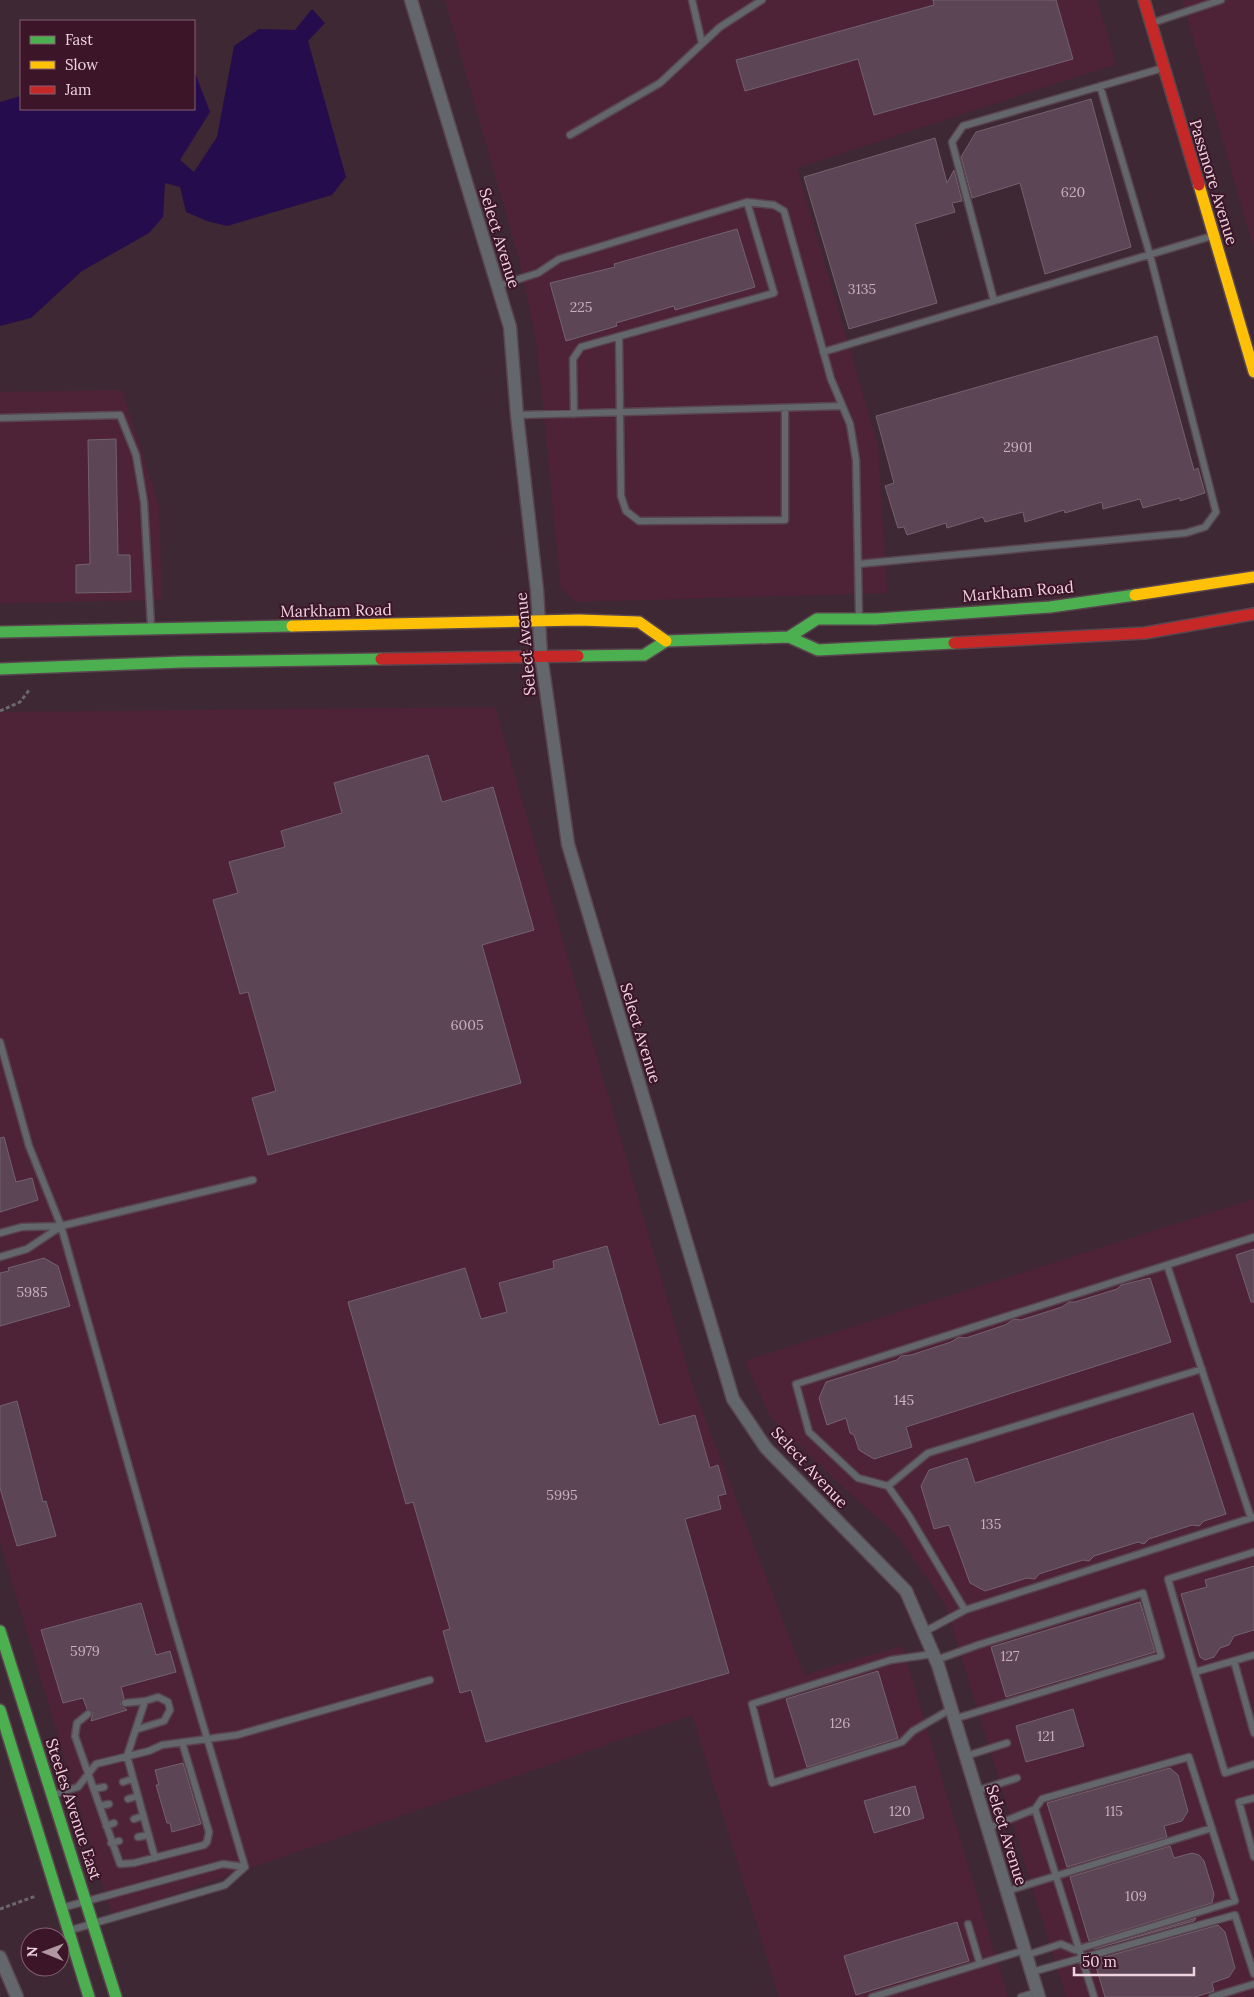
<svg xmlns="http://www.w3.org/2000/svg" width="1254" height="1997" font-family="Lora,serif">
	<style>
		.built { fill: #4e2338 }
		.water { fill: #250c4c }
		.building { fill: #5c4555; stroke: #73626d }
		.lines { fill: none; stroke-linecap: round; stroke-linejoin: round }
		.lane-casing { stroke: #58454e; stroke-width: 9 }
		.street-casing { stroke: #58454e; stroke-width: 15 }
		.fast-casing { stroke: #58454e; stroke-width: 14 }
		.slow-casing { stroke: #58454e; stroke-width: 14 }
		.jam-casing { stroke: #58454e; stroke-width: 14 }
		.path { stroke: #6b676d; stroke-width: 3; stroke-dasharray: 4 2.5; stroke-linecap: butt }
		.lane { stroke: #63666b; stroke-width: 6 }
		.street { stroke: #63666b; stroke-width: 12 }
		.fast { stroke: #4caf50; stroke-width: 11 }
		.slow { stroke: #ffc107; stroke-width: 11 }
		.jam { stroke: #c62828; stroke-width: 11 }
		.labels { text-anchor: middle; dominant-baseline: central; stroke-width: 4; stroke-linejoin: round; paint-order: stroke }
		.number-label { font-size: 14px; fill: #cab0bc }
		.street-label { font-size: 16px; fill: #eed3de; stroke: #3c1528 }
	</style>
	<rect width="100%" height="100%" fill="#3e2833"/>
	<!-- built -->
	<path class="built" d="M 445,0 L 1097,0 L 1116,64 L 797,168 L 878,446 L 887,593 L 576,602 L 561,588 L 537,345 L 519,259 Z
		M 1182,0 L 1254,0 L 1254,249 Z
		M 122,390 L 159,506 L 162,600 L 0,603 L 0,392 Z
		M 495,707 L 693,1387 L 804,1675 L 902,1646 L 1008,1997 L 779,1997 L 692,1715 L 112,1916 L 0,1542 L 0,712 Z
		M 1254,1199 L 1254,1997 L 1066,1997 L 945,1604 L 897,1535 L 833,1478 L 770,1417 L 745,1361 Z"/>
	<!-- water -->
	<path class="water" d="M 312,9 L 325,23 L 308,41 L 346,177 L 332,195 L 227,226 L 207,221 L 186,212 L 180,187 L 165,183 L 163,217 L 149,233 L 82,271 L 31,318 L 0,326 L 0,102 L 21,96 L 21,109 L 194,109 L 194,70 L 210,112 L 180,160 L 194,172 L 217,137 L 234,46 L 259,29 L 295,30 Z"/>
	<!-- building -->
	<path class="building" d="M 933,0 L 1056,0 L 1073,59 L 874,115 L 858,59 L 745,91 L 736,60 L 934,5 Z
		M 1091,99 L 1131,247 L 1045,274 L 1020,183 L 972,198 L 961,157 L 976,132 Z
		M 935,138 L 947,183 L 954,170 L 962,201 L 952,203 L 955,212 L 915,224 L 937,303 L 849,329 L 804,177 Z
		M 737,229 L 755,287 L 675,310 L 674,306 L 616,323 L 617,326 L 566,341 L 550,283 L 615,267 L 614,264 Z
		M 1157,336 L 1194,470 L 1198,468 L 1205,493 L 1180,501 L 1180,498 L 1143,508 L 1140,499 L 1103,509 L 1102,502 L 1065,513 L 1064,510 L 1025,522 L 1023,512 L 985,522 L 983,517 L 947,528 L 946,523 L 907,535 L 904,527 L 898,528 L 885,486 L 894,483 L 876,416 Z
		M 116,439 L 118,555 L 130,555 L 131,592 L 76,593 L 76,565 L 90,564 L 88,440 Z
		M 428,755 L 442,802 L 493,787 L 534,930 L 482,945 L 521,1083 L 268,1155 L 252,1098 L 276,1091 L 248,992 L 240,994 L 213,900 L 238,893 L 229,862 L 285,847 L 281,831 L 342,813 L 334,783 Z
		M 4,1137 L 16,1182 L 32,1178 L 38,1200 L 0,1212 L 0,1138 Z
		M 607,1246 L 659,1425 L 695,1415 L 710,1468 L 718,1465 L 726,1494 L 718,1496 L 721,1509 L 685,1519 L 729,1673 L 486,1742 L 471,1690 L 460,1693 L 443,1631 L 450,1629 L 413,1502 L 406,1504 L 348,1302 L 465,1268 L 481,1319 L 507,1312 L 499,1283 L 554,1268 L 553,1261 Z
		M 1254,1249 L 1254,1302 L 1251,1302 L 1236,1255 Z
		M 44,1258 L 58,1266 L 70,1306 L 0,1326 L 0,1273 L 9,1271 L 8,1268 Z
		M 1150,1278 L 1171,1342 L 906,1427 L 912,1447 L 874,1459 L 859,1450 L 854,1435 L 850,1433 L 846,1418 L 827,1425 L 819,1398 L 826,1382 L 897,1360 L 901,1356 L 911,1355 L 951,1342 L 959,1337 L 966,1338 L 1005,1325 L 1014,1319 L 1021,1320 L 1062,1307 L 1069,1302 L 1075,1302 L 1117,1289 L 1121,1285 Z
		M 17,1401 L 43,1502 L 46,1501 L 56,1536 L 17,1546 L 0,1488 L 0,1406 Z
		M 1193,1413 L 1226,1514 L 1204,1521 L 1199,1526 L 1192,1525 L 1149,1539 L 1144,1544 L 1138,1542 L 1094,1556 L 1089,1561 L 1083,1560 L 1039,1574 L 1035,1579 L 1027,1578 L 985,1591 L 970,1583 L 949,1525 L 934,1529 L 921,1486 L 929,1470 L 967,1458 L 975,1483 Z
		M 1254,1566 L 1254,1630 L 1234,1636 L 1229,1645 L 1220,1648 L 1214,1657 L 1205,1660 L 1200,1657 L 1181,1594 L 1207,1587 L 1205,1580 Z
		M 1140,1602 L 1155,1652 L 1006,1697 L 991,1647 Z
		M 141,1603 L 156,1655 L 170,1651 L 176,1672 L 121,1687 L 124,1698 L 120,1704 L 127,1710 L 91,1721 L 93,1713 L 87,1709 L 83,1698 L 63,1703 L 41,1630 Z
		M 878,1671 L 898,1738 L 807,1767 L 786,1699 Z
		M 1073,1709 L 1084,1746 L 1026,1762 L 1016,1726 Z
		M 183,1763 L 201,1824 L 172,1832 L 170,1823 L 167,1823 L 156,1785 L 159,1785 L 155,1770 Z
		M 1170,1768 L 1178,1775 L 1188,1811 L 1182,1821 L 1164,1826 L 1167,1837 L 1067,1867 L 1047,1803 Z
		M 915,1786 L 924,1818 L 874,1833 L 864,1801 Z
		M 1170,1846 L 1174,1858 L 1192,1853 L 1199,1855 L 1204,1861 L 1214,1894 L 1212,1903 L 1089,1941 L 1070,1877 Z
		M 1196,1918 L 1194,1921 L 1094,1949 Z
		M 957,1922 L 969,1961 L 856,1995 L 844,1956 Z
		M 1218,1925 L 1225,1932 L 1235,1968 L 1229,1977 L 1212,1983 L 1214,1991 L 1195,1997 L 1105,1997 L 1094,1960 Z"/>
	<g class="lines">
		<defs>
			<path id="lane" d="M 692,0 L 702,43
				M 1152,23 L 1221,0
				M 570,135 L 660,83 L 720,27 L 762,0
				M 497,286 L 538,273 L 559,259 L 747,202 L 774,205 L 784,211 L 831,379 L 850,424 L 856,460 L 859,616
				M 994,301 L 952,142 L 963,126 L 1163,68
				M 619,337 L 621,496 L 626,511 L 639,521 L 785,520 L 785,408
				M 823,352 L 1212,236
				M 574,414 L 573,359 L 581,347 L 774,293 L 747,202
				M 517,415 L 842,406
				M 0,418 L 120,415 L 136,455 L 144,502 L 151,625
				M 858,564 L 1186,533 L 1205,527 L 1216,512 L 1150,255 L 1100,86
				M 0,1042 L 29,1146 L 61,1226 L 171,1616 L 245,1867
				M 0,1233 L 22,1227 L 61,1226 L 253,1180
				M 0,1257 L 27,1249 L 60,1227
				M 1167,1265 L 1251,1518
				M 888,1486 L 928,1453 L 1202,1369
				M 965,1610 L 909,1516 L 888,1486 L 858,1478 L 809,1432 L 796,1384 L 1254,1237
				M 924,1632 L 965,1610 L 1254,1517
				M 933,1654 L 891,1660 L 752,1704 L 772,1783 L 902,1742 L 913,1731 L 951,1709
				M 1254,1655 L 1195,1672 L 1225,1773 L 1254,1764
				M 936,1660 L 978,1645 L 1143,1593 L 1161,1656 L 954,1719
				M 1234,1661 L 1254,1733
				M 1195,1672 L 1168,1579 L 1254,1552
				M 145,1701 L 127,1756 L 155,1858
				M 125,1703 L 145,1701 L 158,1697 L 168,1702 L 170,1710 L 164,1721 L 138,1729
				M 88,1714 L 77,1723 L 75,1736 L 120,1864 L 134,1863 L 204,1845 L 207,1842 L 209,1832 L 182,1742
				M 966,1756 L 1007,1743
				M 123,1782 L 133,1779
				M 94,1789 L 104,1787
				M 976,1791 L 1017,1778
				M 53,1795 L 78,1787 L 96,1764 L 149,1751 L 162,1745 L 237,1735 L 430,1680
				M 1254,1798 L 1239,1802 L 1254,1857
				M 128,1799 L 138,1796
				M 100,1806 L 109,1804
				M 1035,1809 L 1094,1997
				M 134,1819 L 143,1816
				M 106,1826 L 114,1823
				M 988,1828 L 1035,1809 L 1042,1799 L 1189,1757 L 1235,1901 L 1075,1950 L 1061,1944 L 1027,1955
				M 138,1837 L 148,1835
				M 111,1843 L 119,1841
				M 1007,1891 L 1212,1828
				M 65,1907 L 223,1864 L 245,1867
				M 968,1924 L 980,1964
				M 71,1930 L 225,1885 L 245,1867
				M 1032,1972 L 1235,1915 L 1254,1974
				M 872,1997 L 1025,1950
				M 1021,1997 L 1038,1992
				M 1212,1997 L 1254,1984"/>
			<path id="street" d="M 411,0 L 510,327 L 517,415 L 537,590 L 541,655 L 568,844 L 733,1399 L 766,1448 L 906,1591 L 938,1665 L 1039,1997
				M 0,1957 L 17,1997"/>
			<path id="fast" d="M 0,632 L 292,626
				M 789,637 L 817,619 L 876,619 L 1050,607 L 1135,595
				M 578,656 L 644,655 L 666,641 L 789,637 L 818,650 L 954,643
				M 0,669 L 182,662 L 381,659
				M 0,1631 L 116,1997
				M 0,1710 L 89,1997"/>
			<path id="slow" d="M 1199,185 L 1254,372
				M 1135,595 L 1254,577
				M 292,626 L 579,620 L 639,622 L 666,641"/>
			<path id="jam" d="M 1144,0 L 1199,185
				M 954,643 L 1145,633 L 1254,614
				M 381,659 L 578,656"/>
		</defs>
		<!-- lane casing -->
		<use href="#lane" class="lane-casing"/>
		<!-- street casing -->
		<use href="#street" class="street-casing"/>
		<!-- fast casing -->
		<use href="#fast" class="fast-casing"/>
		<!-- slow casing -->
		<use href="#slow" class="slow-casing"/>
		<!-- jam casing -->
		<use href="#jam" class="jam-casing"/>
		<!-- path -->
		<path class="path" d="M 0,711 L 20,702 L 30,689
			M 0,1909 L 36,1896"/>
		<!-- lane -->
		<use href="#lane" class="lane"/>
		<!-- street -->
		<use href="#street" class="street"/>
		<!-- fast -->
		<use href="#fast" class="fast"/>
		<!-- slow -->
		<use href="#slow" class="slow"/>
		<!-- jam -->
		<use href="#jam" class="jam"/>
	</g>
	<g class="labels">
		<!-- number labels -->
		<g class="number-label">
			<text x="1073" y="192">620</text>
			<text x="862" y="289">3135</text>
			<text x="581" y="307">225</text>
			<text x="1018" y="447">2901</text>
			<text x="467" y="1025">6005</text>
			<text x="32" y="1292">5985</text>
			<text x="904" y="1400">145</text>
			<text x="562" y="1495">5995</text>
			<text x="991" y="1524">135</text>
			<text x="85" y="1651">5979</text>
			<text x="1010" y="1656">127</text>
			<text x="840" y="1723">126</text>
			<text x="1046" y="1736">121</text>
			<text x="900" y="1811">120</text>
			<text x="1114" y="1811">115</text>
			<text x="1136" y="1896">109</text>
		</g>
		<!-- street labels -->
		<g class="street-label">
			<text transform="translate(1214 182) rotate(73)">Passmore Avenue</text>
			<text transform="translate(500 238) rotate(73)">Select Avenue</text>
			<text transform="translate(1018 591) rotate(-5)">Markham Road</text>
			<text transform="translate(336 610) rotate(-1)">Markham Road</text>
			<text transform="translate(525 644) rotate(-95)">Select Avenue</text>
			<text transform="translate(641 1033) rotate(73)">Select Avenue</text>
			<text transform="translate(810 1467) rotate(47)">Select Avenue</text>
			<text transform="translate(74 1809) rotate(72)">Steeles Avenue East</text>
			<text transform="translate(1007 1835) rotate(73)">Select Avenue</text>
		</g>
	</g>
	<!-- legend -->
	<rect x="20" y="20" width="175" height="90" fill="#3c1528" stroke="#836171"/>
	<rect x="30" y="36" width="25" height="8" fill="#4caf50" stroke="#836171"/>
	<text x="65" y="45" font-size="15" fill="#eed3de">Fast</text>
	<rect x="30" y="61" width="25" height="8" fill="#ffc107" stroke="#836171"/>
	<text x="65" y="70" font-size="15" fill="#eed3de">Slow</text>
	<rect x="30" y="86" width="25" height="8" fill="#c62828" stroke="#836171"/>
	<text x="65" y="95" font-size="15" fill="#eed3de">Jam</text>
	<!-- north arrow -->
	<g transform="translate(45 1952) rotate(271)"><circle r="24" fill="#3c1528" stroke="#836171"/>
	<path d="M0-4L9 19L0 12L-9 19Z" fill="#b097a2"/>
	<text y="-8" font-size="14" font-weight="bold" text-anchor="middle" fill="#eed3de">N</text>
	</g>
	<!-- scale -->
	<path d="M1074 1967v8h120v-8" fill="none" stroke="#eed3de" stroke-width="2.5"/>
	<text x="1082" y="1967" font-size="15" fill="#eed3de" stroke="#3c1528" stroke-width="4" paint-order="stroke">50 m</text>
</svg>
